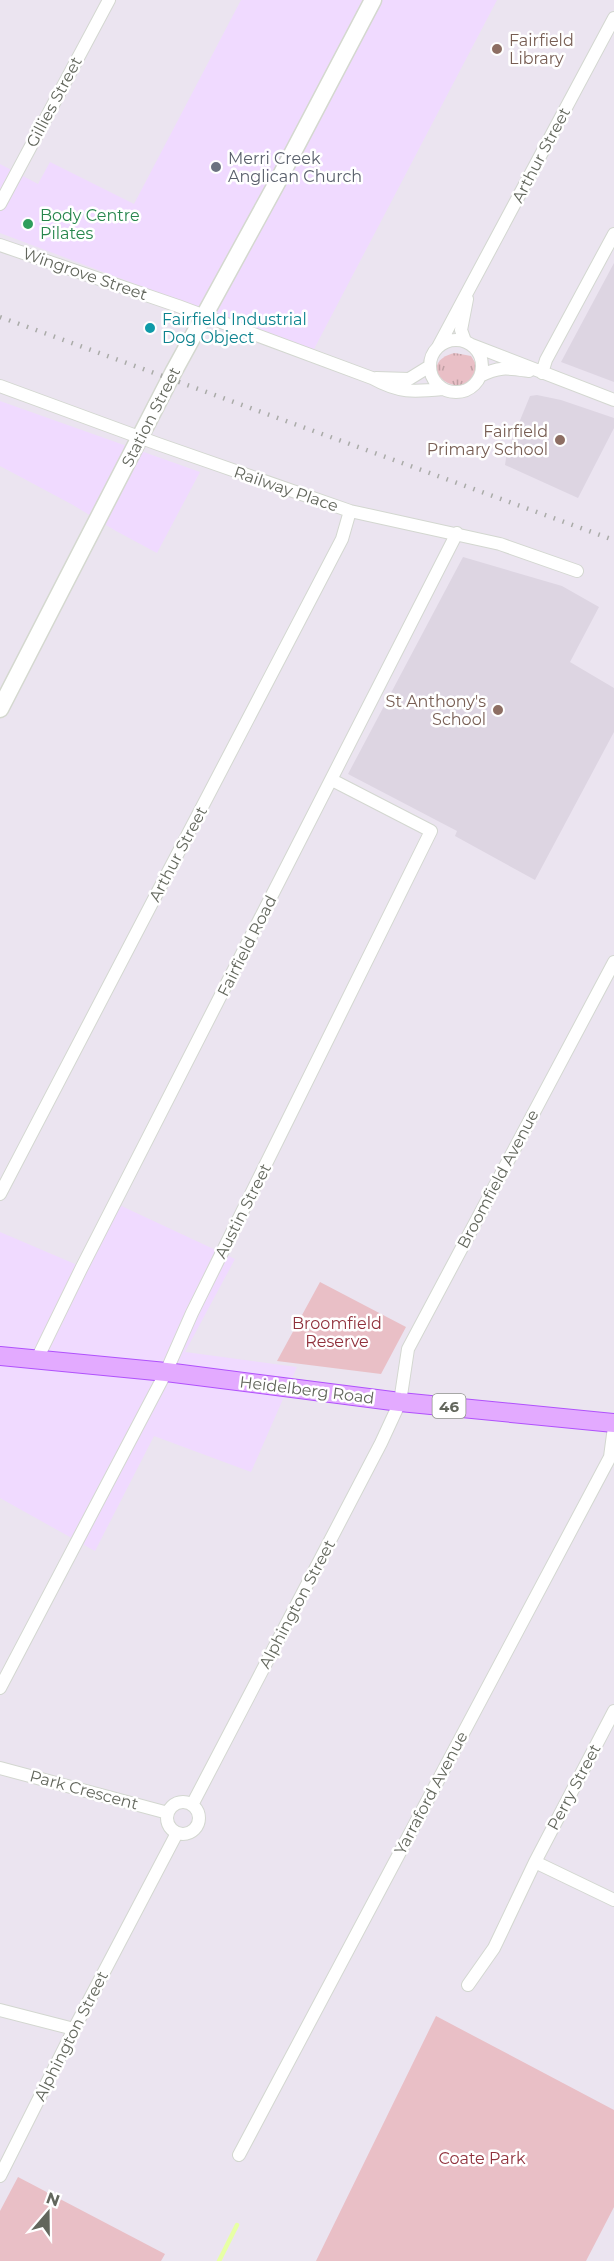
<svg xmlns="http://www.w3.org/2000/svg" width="614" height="2261" font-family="Montserrat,sans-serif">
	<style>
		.commercial { fill: #f0daff }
		.education { fill: #ddd5e2 }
		.grass { fill: url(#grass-tufts) }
		.green { fill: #e9bfc6 }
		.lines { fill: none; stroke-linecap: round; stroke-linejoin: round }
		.stream { stroke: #e7ffa5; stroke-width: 4.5 }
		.street-casing { stroke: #d3d7d0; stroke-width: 14 }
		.secondary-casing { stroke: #d4d8cf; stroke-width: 19 }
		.primary-casing { stroke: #b051fc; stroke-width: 20 }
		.street { stroke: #fff; stroke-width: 12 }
		.secondary { stroke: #fff; stroke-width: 16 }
		.primary { stroke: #e3aaff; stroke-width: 18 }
		.rail { stroke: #aaaba8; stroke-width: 4.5; stroke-dasharray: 1.5 8; stroke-linecap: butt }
		.education-dot { fill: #8d6e63; stroke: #fff; stroke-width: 2 }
		.worship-dot { fill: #6b7280; stroke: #fff; stroke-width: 2 }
		.leisure-dot { fill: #2e9e5b; stroke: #fff; stroke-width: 2 }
		.culture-dot { fill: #0f9aa8; stroke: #fff; stroke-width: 2 }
		.labels { text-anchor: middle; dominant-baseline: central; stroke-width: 5; stroke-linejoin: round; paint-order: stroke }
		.shield { fill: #fff; stroke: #91948d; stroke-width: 1.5 }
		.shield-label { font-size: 15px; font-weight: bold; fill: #62665c }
		.education-label { font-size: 16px; fill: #785e54; stroke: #fff; text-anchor: end }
		.street-label { font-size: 16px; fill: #62665c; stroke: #fff }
		.worship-label { font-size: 16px; fill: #5b616d; stroke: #fff; text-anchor: start }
		.leisure-label { font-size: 16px; fill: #27864d; stroke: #fff; text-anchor: start }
		.culture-label { font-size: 16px; fill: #0d838f; stroke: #fff; text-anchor: start }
		.park-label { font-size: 16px; fill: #90313c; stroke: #fff }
	</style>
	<defs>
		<pattern id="grass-tufts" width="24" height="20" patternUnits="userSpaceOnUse" patternTransform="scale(1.5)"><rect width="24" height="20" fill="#e9bfc6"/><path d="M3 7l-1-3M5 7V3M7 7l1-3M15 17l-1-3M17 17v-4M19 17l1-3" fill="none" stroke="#c09fa4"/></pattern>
	</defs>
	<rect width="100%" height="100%" fill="#ebe4f0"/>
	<!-- commercial -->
	<path class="commercial" d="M 241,0 L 497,0 L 313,351 L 0,233 L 0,164 L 38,184 L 50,162 L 134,204 Z
		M 0,401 L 200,472 L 157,553 L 116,531 L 73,505 L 0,466 Z
		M 115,1203 L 235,1259 L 185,1352 L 297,1367 L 251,1472 L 154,1436 L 95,1551 L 0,1498 L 0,1232 L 82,1267 Z"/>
	<!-- education -->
	<path class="education" d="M 614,263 L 614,382 L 561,362 Z
		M 537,395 L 561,400 L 614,418 L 614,428 L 578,498 L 505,465 L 507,452 L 530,396 Z
		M 463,557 L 562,586 L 599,607 L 570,662 L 614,688 L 614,732 L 535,880 L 455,836 L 457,831 L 348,774 Z"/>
	<!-- grass -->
	<path class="grass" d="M 455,353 L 471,356 L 476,364 C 479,390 444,392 436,370 C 437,359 446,355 455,353 Z"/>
	<!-- green -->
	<path class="green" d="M 320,1282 L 406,1327 L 381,1374 L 277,1361 Z
		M 436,2016 L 614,2110 L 614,2207 L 586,2261 L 316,2261 Z
		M 18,2177 L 165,2254 L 161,2261 L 0,2261 L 0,2211 Z"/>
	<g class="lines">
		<!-- stream -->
		<path class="stream" d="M 219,2261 L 237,2225"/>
		<defs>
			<path id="street" d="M 0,204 L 109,0
				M 0,245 L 178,306 L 372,378 C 399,393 413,392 443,389
				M430 366a26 26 0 1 1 52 0a26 26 0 1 1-52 0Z
				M 465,341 L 461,330 L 467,299
				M 472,345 L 614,400
				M 438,347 L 614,18
				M 542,373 L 546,360 L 614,234
				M 480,376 C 499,366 508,368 529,371
				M 376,378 L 409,379 L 430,366
				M 0,386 L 158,444 L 350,511 L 500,544 L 577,571
				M 0,1194 L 342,539 L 350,511
				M 37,1359 L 82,1267 L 457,533
				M 0,1688 L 166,1372 L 192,1313 L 431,831 L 332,780
				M 0,1768 L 168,1813
				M167 1818a16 16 0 1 1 32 0a16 16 0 1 1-32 0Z
				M 192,1805 L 381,1443 L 400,1402 L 408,1349 L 614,962
				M 535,1862 L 614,1711
				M 468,1985 L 494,1948 L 535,1862 L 614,1900
				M 0,2010 L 74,2029
				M 239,2155 L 610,1457 L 614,1427
				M 0,2176 L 74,2029 L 177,1833"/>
			<path id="secondary" d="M 0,709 L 174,371 L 279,179 L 373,0"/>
			<path id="primary" d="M 0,1356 L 166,1372 L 400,1402 L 614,1423"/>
		</defs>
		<!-- street casing -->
		<use href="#street" class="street-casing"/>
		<!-- secondary casing -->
		<use href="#secondary" class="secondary-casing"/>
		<!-- primary casing -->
		<use href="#primary" class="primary-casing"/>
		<!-- street -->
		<use href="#street" class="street"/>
		<!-- secondary -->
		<use href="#secondary" class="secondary"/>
		<!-- primary -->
		<use href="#primary" class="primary"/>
		<!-- rail -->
		<path class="rail" d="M 0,317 L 614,540"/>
	</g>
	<!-- markers -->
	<g class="education-dot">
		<circle cx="497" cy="49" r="6"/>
		<circle cx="560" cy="440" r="6"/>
		<circle cx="498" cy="710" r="6"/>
	</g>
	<circle class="worship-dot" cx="216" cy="167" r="6"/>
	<circle class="leisure-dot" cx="28" cy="224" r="6"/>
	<circle class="culture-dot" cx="150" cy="328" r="6"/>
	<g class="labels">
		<!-- shield labels -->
		<rect class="shield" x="432.5" y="1394" width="33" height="24" rx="4.5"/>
		<g class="shield-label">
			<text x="449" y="1406">46</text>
		</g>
		<!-- education labels -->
		<g class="education-label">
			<text x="509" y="40" text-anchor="start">Fairfield<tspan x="509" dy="18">Library</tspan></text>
			<text x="548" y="431">Fairfield<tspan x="548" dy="18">Primary School</tspan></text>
			<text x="486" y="701">St Anthony's<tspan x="486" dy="18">School</tspan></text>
		</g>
		<!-- street labels -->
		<g class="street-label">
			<text transform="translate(54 102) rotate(-62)">Gillies Street</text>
			<text transform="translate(541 155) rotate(-62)">Arthur Street</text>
			<text transform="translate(85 274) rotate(19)">Wingrove Street</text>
			<text transform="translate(151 417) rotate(-63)">Station Street</text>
			<text transform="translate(286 489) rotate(19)">Railway Place</text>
			<text transform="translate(178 854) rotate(-62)">Arthur Street</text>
			<text transform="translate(247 946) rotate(-63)">Fairfield Road</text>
			<text transform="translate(498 1179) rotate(-62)">Broomfield Avenue</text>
			<text transform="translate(243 1211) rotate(-63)">Austin Street</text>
			<text transform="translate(307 1390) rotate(7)">Heidelberg Road</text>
			<text transform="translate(297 1604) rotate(-62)">Alphington Street</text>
			<text transform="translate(574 1787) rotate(-62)">Perry Street</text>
			<text transform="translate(84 1790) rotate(15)">Park Crescent</text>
			<text transform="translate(431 1793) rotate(-62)">Yarraford Avenue</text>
			<text transform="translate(71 2036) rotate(-63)">Alphington Street</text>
		</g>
		<!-- worship labels -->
		<g class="worship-label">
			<text x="228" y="158">Merri Creek<tspan x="228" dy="18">Anglican Church</tspan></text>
		</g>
		<!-- leisure labels -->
		<g class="leisure-label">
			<text x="40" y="215">Body Centre<tspan x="40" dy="18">Pilates</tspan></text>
		</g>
		<!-- culture labels -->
		<g class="culture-label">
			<text x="162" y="319">Fairfield Industrial<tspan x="162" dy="18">Dog Object</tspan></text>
		</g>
		<!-- park labels -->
		<g class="park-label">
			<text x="337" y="1323">Broomfield<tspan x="337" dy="18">Reserve</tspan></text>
			<text x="482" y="2158">Coate Park</text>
		</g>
	</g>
	<!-- north arrow -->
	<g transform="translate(48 2213) rotate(20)" stroke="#ffffff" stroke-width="4.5" paint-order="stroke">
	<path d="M0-4.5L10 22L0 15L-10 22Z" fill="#62665c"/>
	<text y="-9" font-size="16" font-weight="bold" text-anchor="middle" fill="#62665c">N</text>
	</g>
</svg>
